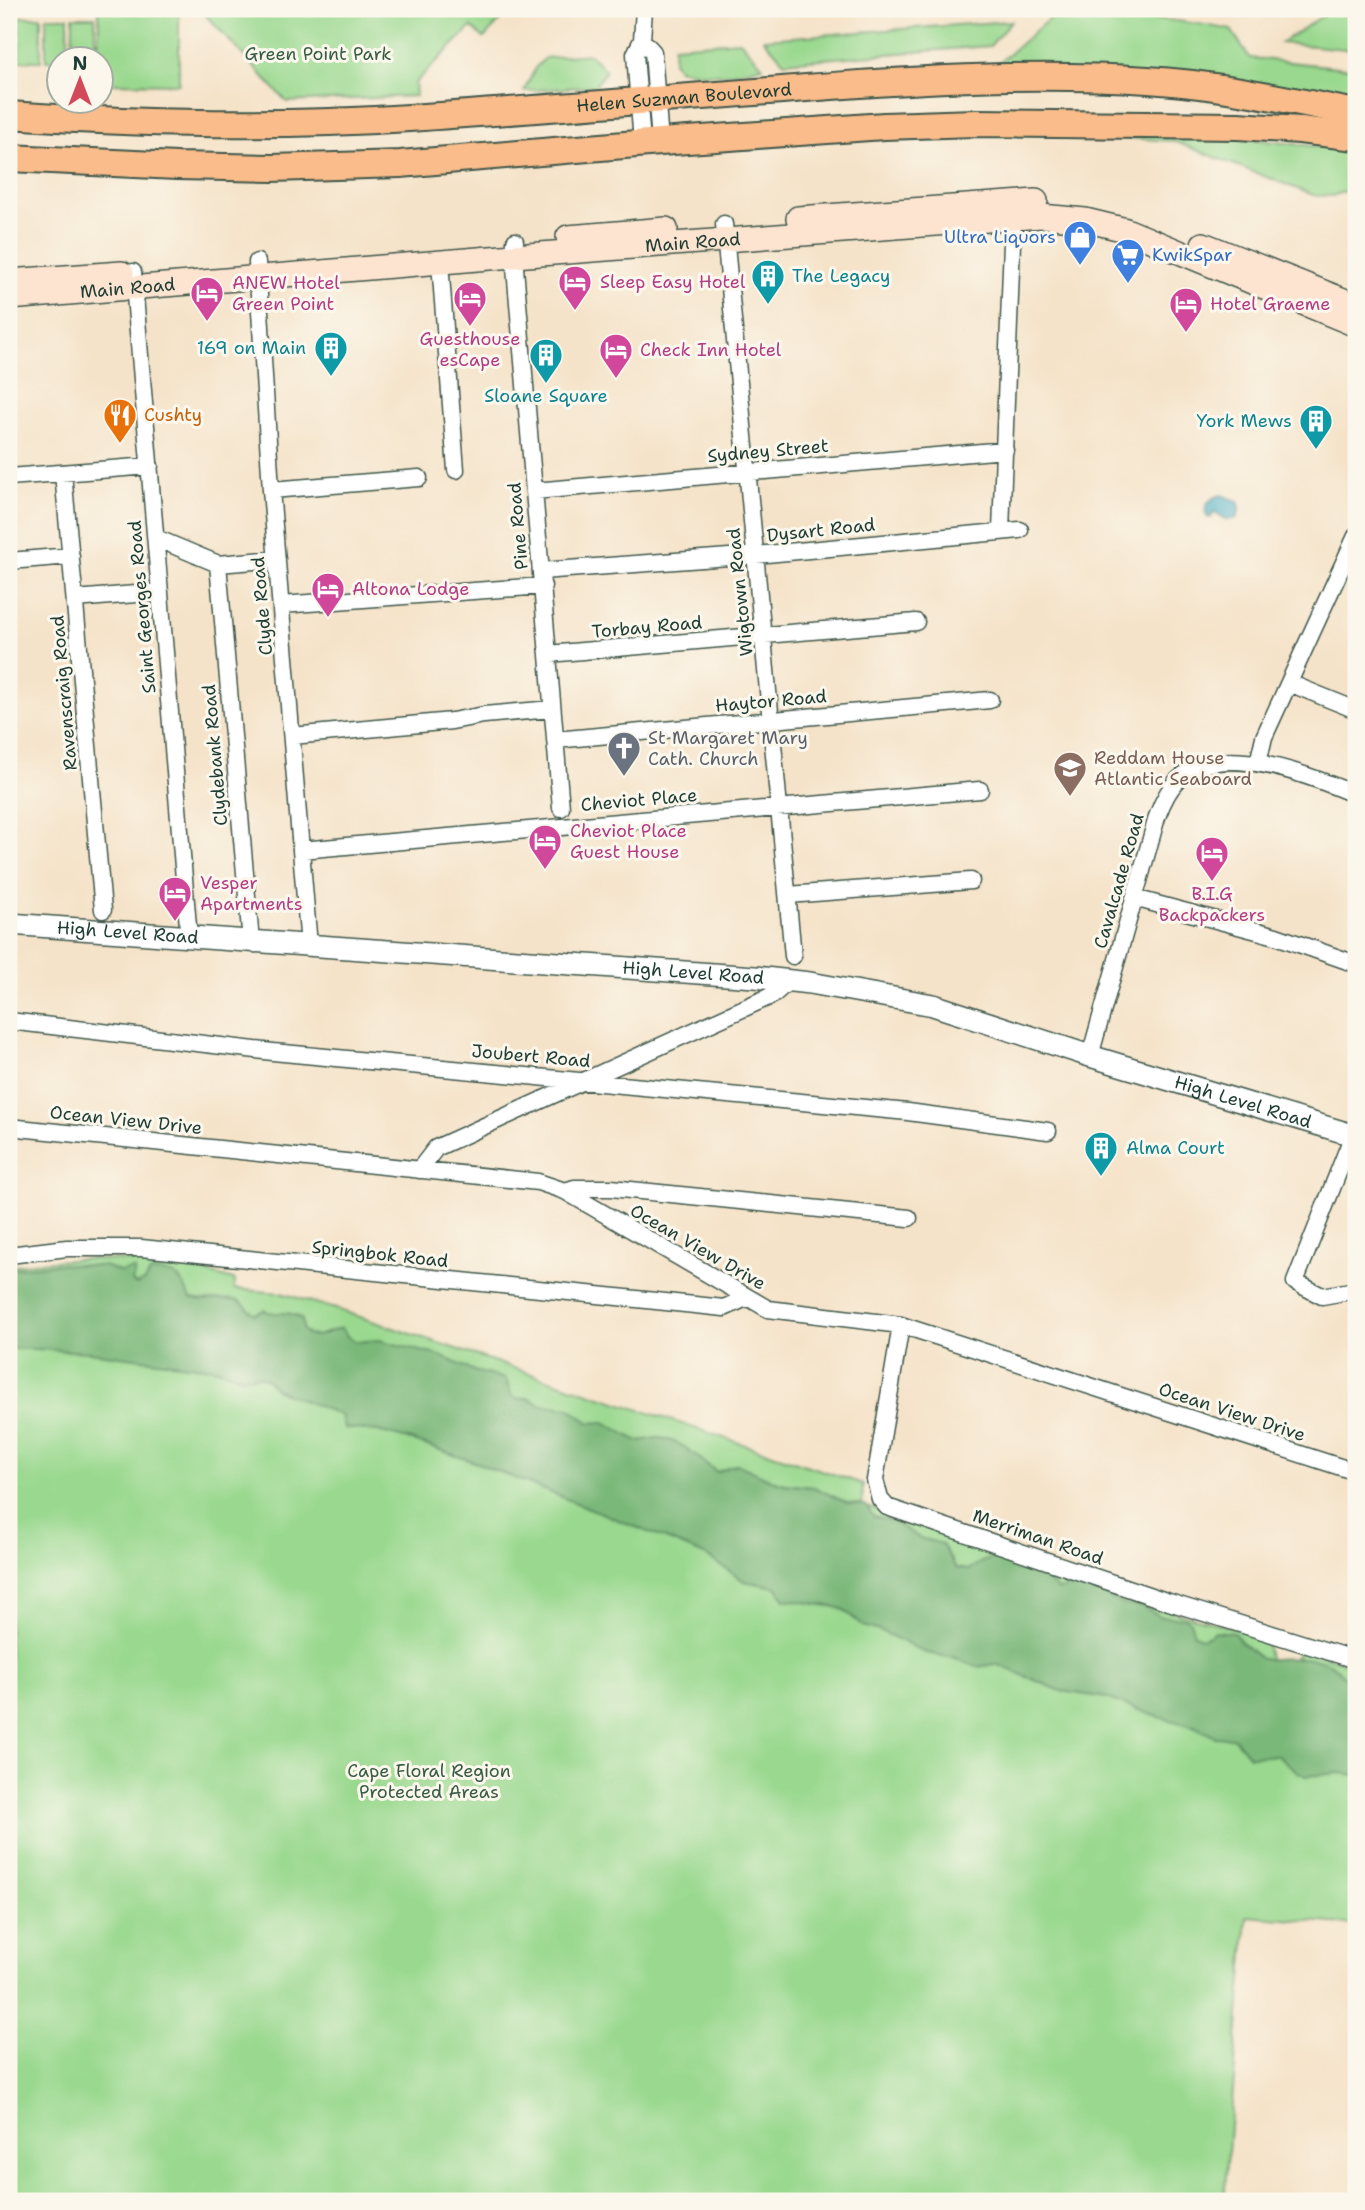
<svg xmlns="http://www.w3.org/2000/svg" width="1365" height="2210" font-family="'Shantell Sans',sans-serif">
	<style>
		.green { fill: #99d88e; stroke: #5c8a61; stroke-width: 2 }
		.forest { fill: #7ab879; stroke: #4c7a56; stroke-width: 2 }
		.water { fill: #44aac4; stroke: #32747c; stroke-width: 2 }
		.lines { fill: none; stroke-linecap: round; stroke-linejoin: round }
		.minor-casing { stroke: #3f564a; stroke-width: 19 }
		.tertiary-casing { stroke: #3f564a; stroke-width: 24 }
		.secondary-casing { stroke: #3f564a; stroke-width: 26 }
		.primary-casing { stroke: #3f564a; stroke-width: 30 }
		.minor { stroke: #fff; stroke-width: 16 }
		.tertiary { stroke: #fff; stroke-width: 21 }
		.secondary { stroke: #fde4d0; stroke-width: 23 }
		.primary { stroke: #f9bc8a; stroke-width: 26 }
		.labels { text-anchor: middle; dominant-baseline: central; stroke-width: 6; stroke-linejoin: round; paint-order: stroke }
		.park-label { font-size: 18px; fill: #375c46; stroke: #fbf7ec }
		.street-label { font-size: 18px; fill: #1f3d34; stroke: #fbf7ec }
		.shop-label { font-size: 18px; fill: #366cbe; stroke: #fbf7ec; text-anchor: end }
		.culture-label { font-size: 18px; fill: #0d838f; stroke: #fbf7ec; text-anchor: start }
		.hotel-label { font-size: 18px; fill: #b23c85; stroke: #fbf7ec; text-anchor: start }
		.food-label { font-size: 18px; fill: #c56008; stroke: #fbf7ec; text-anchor: start }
		.worship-label { font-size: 18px; fill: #5b616d; stroke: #fbf7ec; text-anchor: start }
		.education-label { font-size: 18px; fill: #785e54; stroke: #fbf7ec; text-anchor: start }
	</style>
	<rect width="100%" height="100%" fill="#fbf7ec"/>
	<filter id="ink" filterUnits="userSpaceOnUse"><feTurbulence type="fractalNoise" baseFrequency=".0143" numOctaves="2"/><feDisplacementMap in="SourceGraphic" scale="14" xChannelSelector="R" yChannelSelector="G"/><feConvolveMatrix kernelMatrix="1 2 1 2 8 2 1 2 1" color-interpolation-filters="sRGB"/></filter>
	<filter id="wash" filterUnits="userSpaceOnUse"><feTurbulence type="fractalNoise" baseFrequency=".00686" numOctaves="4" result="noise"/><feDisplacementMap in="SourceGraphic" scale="28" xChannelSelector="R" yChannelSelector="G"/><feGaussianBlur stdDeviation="1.57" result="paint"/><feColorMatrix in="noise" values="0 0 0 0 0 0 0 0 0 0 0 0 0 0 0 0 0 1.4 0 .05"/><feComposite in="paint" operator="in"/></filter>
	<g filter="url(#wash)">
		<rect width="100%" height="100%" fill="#f5e3c9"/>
		<!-- green -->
		<path class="green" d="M 99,9 L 179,9 L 179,84 L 102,83 L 102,60 L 98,59 Z
			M 200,9 L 511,9 L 484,38 L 471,27 L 415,83 L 416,96 L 287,102 Z
			M 1333,9 L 1356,9 L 1356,50 L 1281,43 Z
			M 1068,15 C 1123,16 1177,18 1231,30 L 1250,58 L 1356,69 L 1356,102 L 993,68 L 1050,18 Z
			M 19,17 L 41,17 L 41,61 L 19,61 Z
			M 46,17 L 68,17 L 68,59 L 46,61 Z
			M 73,17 L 95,17 L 95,59 L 72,59 Z
			M 1011,21 L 990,46 L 784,62 L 764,39 Z
			M 740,41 L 763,66 C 726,76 716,77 678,69 L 673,61 L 674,46 Z
			M 590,54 L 606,71 L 595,86 L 524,91 L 536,67 L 545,58 Z
			M 1111,131 L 1259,140 L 1356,151 L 1356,187 L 1332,196 L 1313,195 L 1173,141 L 1095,136 Z
			M 93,1259 L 177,1264 L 234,1280 L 234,1289 L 281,1293 L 336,1309 L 863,1484 L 862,1505 L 1162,1609 L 1265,1636 L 1270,1664 L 1289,1668 L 1301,1648 L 1356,1666 L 1356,1925 L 1247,1916 L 1224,2201 L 9,2201 L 9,1266 L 51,1261 Z"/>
		<!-- forest -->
		<path class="forest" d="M 56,1264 L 104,1266 L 120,1272 L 134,1269 L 135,1270 L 132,1282 L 137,1285 L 144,1281 L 151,1272 C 174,1271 182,1276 189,1297 C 201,1305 222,1297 236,1300 C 244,1302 248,1310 255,1314 L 264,1310 C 276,1317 290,1308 302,1320 L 303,1330 L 308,1335 L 317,1336 L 341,1328 L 347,1336 L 355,1342 L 379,1340 L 440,1356 L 474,1371 L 506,1379 L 511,1395 L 516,1399 L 528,1398 L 541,1405 L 569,1408 L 590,1423 L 604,1422 L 638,1441 C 645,1441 652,1437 660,1438 C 684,1441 698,1459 717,1472 L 737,1464 L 771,1480 L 785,1484 L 814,1487 L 847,1503 L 865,1505 L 874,1517 L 890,1520 L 920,1538 L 942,1544 L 956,1568 L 968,1570 L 983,1561 L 1000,1557 L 1035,1569 L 1058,1590 L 1079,1585 L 1097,1591 L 1123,1605 L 1142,1606 L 1159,1616 L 1185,1618 L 1190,1621 L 1194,1634 C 1203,1642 1208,1635 1216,1631 L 1234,1633 L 1243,1644 L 1261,1659 C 1280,1660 1314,1654 1329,1663 C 1342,1670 1337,1676 1356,1682 L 1356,1775 L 1339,1773 L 1307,1776 L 1298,1772 L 1278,1756 L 1249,1756 L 1234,1738 L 1215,1737 L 1196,1727 L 1152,1715 L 1107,1698 L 1061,1691 L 996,1664 L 977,1667 L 955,1658 L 926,1653 L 883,1632 L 863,1626 L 844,1610 L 836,1607 L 785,1599 L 776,1587 L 744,1581 L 705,1555 L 480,1464 L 408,1439 L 377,1431 L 344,1428 L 341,1415 L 277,1390 L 267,1379 L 260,1376 L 242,1377 L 218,1369 L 90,1352 L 34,1349 L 9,1349 L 9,1269 Z"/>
		<!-- water -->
		<path class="water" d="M 1221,495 L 1238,501 L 1240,507 L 1237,518 L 1227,520 L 1215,512 L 1210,518 L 1207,517 C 1202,505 1210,498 1221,495 Z"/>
	</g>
	<g filter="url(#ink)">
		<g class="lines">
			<defs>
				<path id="minor" d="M 642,40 L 653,52 L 660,142
					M 642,143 L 635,54 L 642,40 L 644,9
					M 724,224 L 793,956
					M 515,241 L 514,256 L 561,808
					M 257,262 L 271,490 L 309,946
					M 440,263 L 456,470
					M 133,272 L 189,938
					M 63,473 L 103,910
					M 9,477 L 150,466
					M 271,490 L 419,478
					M 534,491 L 1005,450
					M 1001,531 L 1013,217
					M 156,538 L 218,564 L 277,559
					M 9,561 L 71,556
					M 218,564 L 251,942
					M 541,571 L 756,555 L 1020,530
					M 75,599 L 160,592
					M 281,605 L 543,586
					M 548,654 L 916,622
					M 1289,683 L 1356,710
					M 292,736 L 452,721 L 484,715 L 552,709
					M 555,740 L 990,700
					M 1258,763 L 1264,737 L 1356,536
					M 301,850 L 980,790
					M 788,895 L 971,881
					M 1134,898 L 1276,936 L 1356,964
					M 9,1021 L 273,1052 L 908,1112 L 1048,1131
					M 1090,1056 L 1157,817 C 1162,803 1168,789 1179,779 C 1220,739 1312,776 1356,795
					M 9,1127 L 538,1182 L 565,1191 L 768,1309 L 901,1325 L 1356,1472
					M 1353,1135 L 1295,1282 L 1322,1296 L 1356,1290
					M 419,1170 L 436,1148 L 773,995 L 790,980
					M 565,1191 L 574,1188 L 611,1188 L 909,1218
					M 9,1255 L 67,1248 L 141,1248 L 724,1308 L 746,1298
					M 901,1325 L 875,1480 L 880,1499 L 887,1507 L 1169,1602 L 1356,1660"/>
				<g id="tertiary">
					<path id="s1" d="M 9,924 L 755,977 L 810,983 L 933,1005 L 1090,1056 L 1356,1136"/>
				</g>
				<g id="secondary">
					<path d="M 798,218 L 1036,201"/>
					<path d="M 568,237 L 666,229"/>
					<path d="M 1203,244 L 1356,305"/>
					<path d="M 9,281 L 122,273"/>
					<path id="s2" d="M 9,298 L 514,256 L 1041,216 L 1085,220 L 1126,230 L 1356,325"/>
				</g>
				<g id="primary">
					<path id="s3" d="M 9,115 C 142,124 276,127 409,118 C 534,110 658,99 782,90 C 904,80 1026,72 1148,80 C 1218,84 1287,100 1356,113"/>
					<path d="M 9,158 L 177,166 L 272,168 L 400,164 L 660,142 L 884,126 L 975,123 L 1238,126 L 1300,130 L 1356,137"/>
				</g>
			</defs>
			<!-- minor casing -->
			<use href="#minor" class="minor-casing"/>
			<!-- tertiary casing -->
			<use href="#tertiary" class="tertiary-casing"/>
			<!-- secondary casing -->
			<use href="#secondary" class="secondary-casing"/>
			<!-- primary casing -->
			<use href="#primary" class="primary-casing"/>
			<!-- minor -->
			<use href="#minor" class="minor"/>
			<!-- tertiary -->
			<use href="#tertiary" class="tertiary"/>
			<!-- secondary -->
			<use href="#secondary" class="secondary"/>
			<!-- primary -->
			<use href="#primary" class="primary"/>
		</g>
	</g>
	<!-- icons -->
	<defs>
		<symbol id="shop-pin" viewBox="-11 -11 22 30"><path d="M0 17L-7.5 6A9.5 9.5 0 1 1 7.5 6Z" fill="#3f7fe0" stroke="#fbf7ec"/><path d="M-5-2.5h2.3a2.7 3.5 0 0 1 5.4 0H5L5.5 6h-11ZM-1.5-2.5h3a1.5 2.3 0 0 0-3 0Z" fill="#fff"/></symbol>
		<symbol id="supermarket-pin" viewBox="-11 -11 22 30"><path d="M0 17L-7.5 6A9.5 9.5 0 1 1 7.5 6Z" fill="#3f7fe0" stroke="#fbf7ec"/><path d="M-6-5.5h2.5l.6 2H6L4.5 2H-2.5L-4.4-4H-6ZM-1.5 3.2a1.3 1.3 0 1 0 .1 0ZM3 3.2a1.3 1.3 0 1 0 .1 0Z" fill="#fff"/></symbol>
		<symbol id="building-pin" viewBox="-11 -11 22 30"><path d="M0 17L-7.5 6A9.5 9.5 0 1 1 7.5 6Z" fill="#0f9aa8" stroke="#fbf7ec"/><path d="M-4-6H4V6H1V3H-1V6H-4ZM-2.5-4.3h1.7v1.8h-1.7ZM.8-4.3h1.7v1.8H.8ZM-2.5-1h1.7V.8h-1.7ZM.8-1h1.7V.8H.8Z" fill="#fff"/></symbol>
		<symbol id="hotel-pin" viewBox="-11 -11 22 30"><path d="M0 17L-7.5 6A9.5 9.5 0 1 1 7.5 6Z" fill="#d1479c" stroke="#fbf7ec"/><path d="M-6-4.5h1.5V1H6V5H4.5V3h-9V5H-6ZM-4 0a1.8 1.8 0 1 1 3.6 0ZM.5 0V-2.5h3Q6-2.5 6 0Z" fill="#fff"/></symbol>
		<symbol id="restaurant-pin" viewBox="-11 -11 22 30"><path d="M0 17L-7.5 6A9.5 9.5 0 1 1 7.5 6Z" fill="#e8710a" stroke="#fbf7ec"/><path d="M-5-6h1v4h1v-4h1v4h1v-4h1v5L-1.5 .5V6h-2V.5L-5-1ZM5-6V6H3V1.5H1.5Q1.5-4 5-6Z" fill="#fff"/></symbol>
		<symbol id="church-pin" viewBox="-11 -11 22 30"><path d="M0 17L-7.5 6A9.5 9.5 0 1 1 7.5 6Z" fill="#6b7280" stroke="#fbf7ec"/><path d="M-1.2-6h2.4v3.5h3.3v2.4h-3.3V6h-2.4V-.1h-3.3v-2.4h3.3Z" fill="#fff"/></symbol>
		<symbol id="school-pin" viewBox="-11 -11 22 30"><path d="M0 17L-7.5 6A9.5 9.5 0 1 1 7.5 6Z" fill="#8d6e63" stroke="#fbf7ec"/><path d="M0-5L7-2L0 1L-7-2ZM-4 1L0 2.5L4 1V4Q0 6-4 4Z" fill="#fff"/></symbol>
	</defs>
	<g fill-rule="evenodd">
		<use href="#shop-pin" x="1061" y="218" width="38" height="52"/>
		<use href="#supermarket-pin" x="1109" y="236" width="38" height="52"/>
		<use href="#building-pin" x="749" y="257" width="38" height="52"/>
		<use href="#hotel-pin" x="556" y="263" width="38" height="52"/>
		<use href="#hotel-pin" x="188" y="274" width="38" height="52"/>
		<use href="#hotel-pin" x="451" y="279" width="38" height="52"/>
		<use href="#hotel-pin" x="1167" y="285" width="38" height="52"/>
		<use href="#building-pin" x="312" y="329" width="38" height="52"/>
		<use href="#hotel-pin" x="597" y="331" width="38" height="52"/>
		<use href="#building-pin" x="527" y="336" width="38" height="52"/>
		<use href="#restaurant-pin" x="101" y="396" width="38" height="52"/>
		<use href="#building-pin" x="1297" y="402" width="38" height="52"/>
		<use href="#hotel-pin" x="309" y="570" width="38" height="52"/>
		<use href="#church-pin" x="605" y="729" width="38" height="52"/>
		<use href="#school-pin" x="1051" y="749" width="38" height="52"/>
		<use href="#hotel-pin" x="526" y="822" width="38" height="52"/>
		<use href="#hotel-pin" x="1193" y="834" width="38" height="52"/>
		<use href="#hotel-pin" x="156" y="874" width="38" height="52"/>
		<use href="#building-pin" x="1082" y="1129" width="38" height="52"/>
	</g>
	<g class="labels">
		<!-- park labels -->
		<g class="park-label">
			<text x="318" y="54">Green Point Park</text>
			<text x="429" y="1771">Cape Floral Region<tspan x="429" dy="21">Protected Areas</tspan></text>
		</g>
		<!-- street labels -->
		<g class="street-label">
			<text stroke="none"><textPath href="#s3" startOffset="676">Helen Suzman Boulevard</textPath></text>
			<text stroke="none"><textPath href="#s2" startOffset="686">Main Road</textPath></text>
			<text stroke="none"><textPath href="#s2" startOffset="119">Main Road</textPath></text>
			<text transform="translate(768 451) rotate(-5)">Sydney Street</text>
			<text transform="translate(518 526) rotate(-95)">Pine Road</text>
			<text transform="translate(821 530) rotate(-6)">Dysart Road</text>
			<text transform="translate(740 592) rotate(-96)">Wigtown Road</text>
			<text transform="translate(262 606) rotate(-95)">Clyde Road</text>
			<text transform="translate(142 607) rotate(-95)">Saint Georges Road</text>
			<text transform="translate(647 627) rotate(-5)">Torbay Road</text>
			<text transform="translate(64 693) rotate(-95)">Ravenscraig Road</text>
			<text transform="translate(771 701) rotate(-5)">Haytor Road</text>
			<text transform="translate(215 755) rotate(-95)">Clydebank Road</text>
			<text transform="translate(639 800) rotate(-5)">Cheviot Place</text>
			<text transform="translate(1119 881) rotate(-74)">Cavalcade Road</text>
			<text stroke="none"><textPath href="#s1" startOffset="119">High Level Road</textPath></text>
			<text stroke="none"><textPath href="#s1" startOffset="686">High Level Road</textPath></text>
			<text transform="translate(531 1056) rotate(5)">Joubert Road</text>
			<text stroke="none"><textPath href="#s1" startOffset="1253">High Level Road</textPath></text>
			<text transform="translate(126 1120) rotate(6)">Ocean View Drive</text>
			<text transform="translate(698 1247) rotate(30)">Ocean View Drive</text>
			<text transform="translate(380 1254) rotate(6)">Springbok Road</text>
			<text transform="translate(1232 1412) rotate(18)">Ocean View Drive</text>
			<text transform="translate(1038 1537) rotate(19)">Merriman Road</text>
		</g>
		<!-- shop labels -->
		<g class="shop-label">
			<text x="1056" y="237">Ultra Liquors</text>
			<text x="1152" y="255" text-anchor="start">KwikSpar</text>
		</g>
		<!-- culture labels -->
		<g class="culture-label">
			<text x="792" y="276">The Legacy</text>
			<text x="306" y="348" text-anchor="end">169 on Main</text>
			<text x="546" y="396" text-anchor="middle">Sloane Square</text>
			<text x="1292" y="421" text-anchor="end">York Mews</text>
			<text x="1126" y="1148">Alma Court</text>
		</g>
		<!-- hotel labels -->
		<g class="hotel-label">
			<text x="600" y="282">Sleep Easy Hotel</text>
			<text x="232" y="283">ANEW Hotel<tspan x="232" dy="21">Green Point</tspan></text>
			<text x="1210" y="304">Hotel Graeme</text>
			<text x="470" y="339" text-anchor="middle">Guesthouse<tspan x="470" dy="21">esCape</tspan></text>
			<text x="640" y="350">Check Inn Hotel</text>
			<text x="352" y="589">Altona Lodge</text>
			<text x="570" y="831">Cheviot Place<tspan x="570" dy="21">Guest House</tspan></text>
			<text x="200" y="883">Vesper<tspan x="200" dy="21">Apartments</tspan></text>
			<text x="1212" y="894" text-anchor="middle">B.I.G<tspan x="1212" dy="21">Backpackers</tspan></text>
		</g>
		<!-- food labels -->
		<g class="food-label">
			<text x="144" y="415">Cushty</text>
		</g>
		<!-- worship labels -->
		<g class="worship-label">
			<text x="648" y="738">St Margaret Mary<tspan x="648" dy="21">Cath. Church</tspan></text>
		</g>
		<!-- education labels -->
		<g class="education-label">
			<text x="1094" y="758">Reddam House<tspan x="1094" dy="21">Atlantic Seaboard</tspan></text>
		</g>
	</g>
	<!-- margin -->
	<rect width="1365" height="2210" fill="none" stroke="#fbf7ec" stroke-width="35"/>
	<!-- north arrow -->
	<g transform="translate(80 80)"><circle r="33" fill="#fbf7ec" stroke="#a3ada2" stroke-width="2"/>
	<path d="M0-5L12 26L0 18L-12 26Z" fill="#d1495b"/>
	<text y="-10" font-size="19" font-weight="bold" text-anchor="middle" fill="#1f3d34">N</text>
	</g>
</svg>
